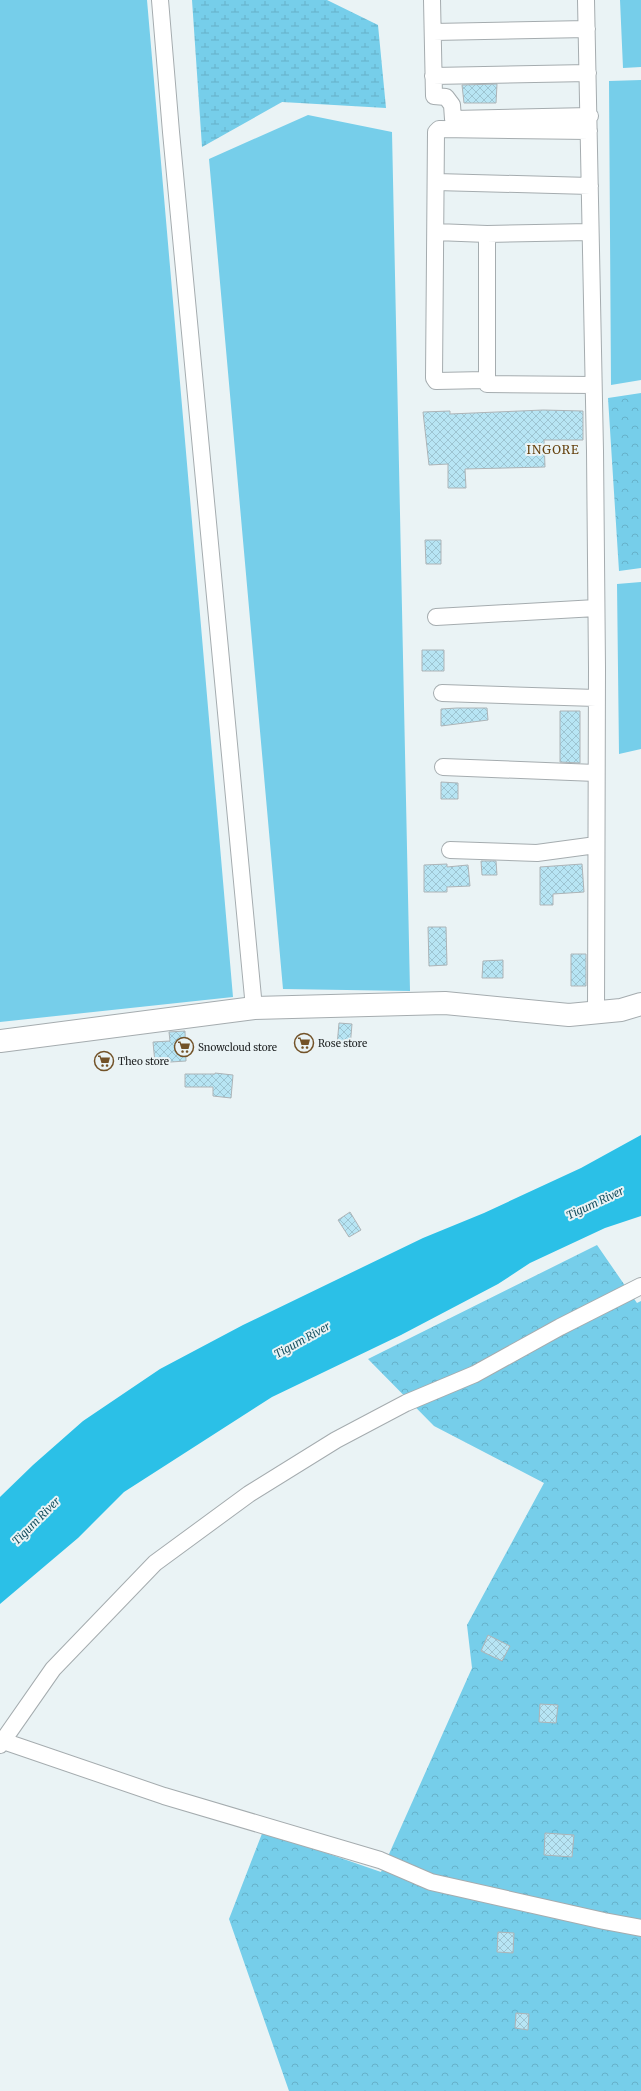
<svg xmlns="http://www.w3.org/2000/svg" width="641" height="2091" font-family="Merriweather,serif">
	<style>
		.green { fill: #76ceea }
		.forest { fill: url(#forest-crowns) }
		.wetland { fill: url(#wetland-marsh) }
		.water { fill: #2bc0e7 }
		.building { fill: url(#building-cross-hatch); stroke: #adb4b7 }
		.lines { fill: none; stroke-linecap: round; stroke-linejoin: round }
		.street-casing { stroke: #a5acaf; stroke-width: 18 }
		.secondary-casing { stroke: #a5acaf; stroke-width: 24 }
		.street { stroke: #fff; stroke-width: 16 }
		.secondary { stroke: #fff; stroke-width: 22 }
		.labels { text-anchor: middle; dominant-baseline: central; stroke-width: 4; stroke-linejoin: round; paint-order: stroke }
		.poi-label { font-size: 10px; fill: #222526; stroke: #eaf3f5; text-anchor: start }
		.water-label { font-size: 11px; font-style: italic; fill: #175060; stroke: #eaf3f5 }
		.quarter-label { font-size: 12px; letter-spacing: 1px; fill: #674411; stroke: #eaf3f5 }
	</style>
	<defs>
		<pattern id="forest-crowns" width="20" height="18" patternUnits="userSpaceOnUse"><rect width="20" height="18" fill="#76ceea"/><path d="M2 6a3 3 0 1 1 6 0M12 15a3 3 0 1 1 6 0" fill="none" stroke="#66b1c9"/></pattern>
		<pattern id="wetland-marsh" width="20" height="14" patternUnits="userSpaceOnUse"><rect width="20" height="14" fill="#76ceea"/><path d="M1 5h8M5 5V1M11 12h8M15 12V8" fill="none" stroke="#66b1c9"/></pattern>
		<pattern id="building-cross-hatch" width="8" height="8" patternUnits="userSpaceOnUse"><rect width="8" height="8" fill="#b7e5f4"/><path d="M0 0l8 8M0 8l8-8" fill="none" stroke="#9dc4d1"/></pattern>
	</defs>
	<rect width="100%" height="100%" fill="#eaf3f5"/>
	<!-- green -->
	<path class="green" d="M 0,0 L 147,0 L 233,997 L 0,1022 Z
		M 620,0 L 641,0 L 641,67 L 623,68 Z
		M 641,80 L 641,380 L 611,385 L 609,81 Z
		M 308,115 L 392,132 L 410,991 L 283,989 L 209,159 Z
		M 641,582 L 641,749 L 619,754 L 617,584 Z"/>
	<!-- forest -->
	<path class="forest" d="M 641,393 L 641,568 L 619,571 L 608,398 Z
		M 597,1245 L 637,1303 L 641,1301 L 641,2091 L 289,2091 L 229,1919 L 263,1831 L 381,1872 L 472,1668 L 467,1625 L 544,1483 L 434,1426 L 368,1359 Z"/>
	<!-- wetland -->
	<path class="wetland" d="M 192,0 L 327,0 L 378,25 L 386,108 L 282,102 L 202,147 Z"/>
	<!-- water -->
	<path class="water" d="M 641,1135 L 641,1216 L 605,1228 L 530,1263 L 498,1284 L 401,1335 L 272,1397 L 124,1492 L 78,1538 L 0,1604 L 0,1497 L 33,1465 L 83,1421 L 160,1369 L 243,1325 L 423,1238 L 484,1213 L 581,1168 Z"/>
	<!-- building -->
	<path class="building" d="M 497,84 L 496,103 L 464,103 L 462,85 Z
		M 543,410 L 583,411 L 583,440 L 544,440 L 545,467 L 465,469 L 466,488 L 448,488 L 448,464 L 429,465 L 423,412 L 450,411 L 450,414 Z
		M 425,540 L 441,540 L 441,564 L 426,564 Z
		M 422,650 L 444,650 L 444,671 L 422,671 Z
		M 457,708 L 487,708 L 488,720 L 441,726 L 441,709 Z
		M 560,711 L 580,711 L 580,763 L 560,762 Z
		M 441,782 L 458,783 L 458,799 L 441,799 Z
		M 481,861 L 496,861 L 497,875 L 482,875 Z
		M 447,864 L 447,867 L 468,865 L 470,886 L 447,887 L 447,892 L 424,892 L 424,865 Z
		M 582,864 L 584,892 L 553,894 L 553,905 L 540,905 L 540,867 Z
		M 428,927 L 446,927 L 447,965 L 429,966 Z
		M 571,954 L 586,954 L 586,986 L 571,986 Z
		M 503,960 L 503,978 L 482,978 L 483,961 Z
		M 339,1023 L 352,1024 L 350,1047 L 337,1046 Z
		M 185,1031 L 186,1061 L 155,1063 L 153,1042 L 170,1041 L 169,1032 Z
		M 215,1073 L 233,1075 L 231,1098 L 213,1096 L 213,1087 L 185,1087 L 185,1074 L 215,1074 Z
		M 350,1212 L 361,1230 L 349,1237 L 338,1220 Z
		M 488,1635 L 510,1646 L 502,1661 L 481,1651 Z
		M 540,1704 L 558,1705 L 556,1723 L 539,1722 Z
		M 545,1833 L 574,1835 L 572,1857 L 544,1855 Z
		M 498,1932 L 514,1933 L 513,1953 L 497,1952 Z
		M 516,2013 L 529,2014 L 528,2030 L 515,2028 Z"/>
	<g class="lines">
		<defs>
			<path id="street" d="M 160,0 L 171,132 L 254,1008
				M 432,0 L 434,96 L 446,97 L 452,105 L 453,119 L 590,116
				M 586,0 L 595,451 L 597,668 L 596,1014
				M 433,32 L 587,29
				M 433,76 L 588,73
				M 436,182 L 590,186
				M 436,232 L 487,234 L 487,384 L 593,385
				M 487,234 L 590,232
				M 485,380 L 436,381 L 434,378 L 436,132 L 439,129 L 589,131
				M 436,617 L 596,608
				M 442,693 L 596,698
				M 443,767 L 596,773
				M 450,850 L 537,853 L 596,845
				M 3,1741 L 164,1796 L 380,1860 L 431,1882 L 604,1921 L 641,1928
				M 0,1745 L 53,1669 L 155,1563 L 249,1494 L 336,1440 L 406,1403 L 475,1374 L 560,1327 L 641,1286"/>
			<path id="secondary" d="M 0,1041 L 254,1008 L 445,1003 L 569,1015 L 621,1010 L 641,1004"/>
		</defs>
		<!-- street casing -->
		<use href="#street" class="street-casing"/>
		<!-- secondary casing -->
		<use href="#secondary" class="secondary-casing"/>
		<!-- street -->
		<use href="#street" class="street"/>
		<!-- secondary -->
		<use href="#secondary" class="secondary"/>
	</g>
	<!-- icons -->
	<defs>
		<symbol id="supermarket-ring" viewBox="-11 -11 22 22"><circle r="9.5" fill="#eaf3f5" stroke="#725228" stroke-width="1.5"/><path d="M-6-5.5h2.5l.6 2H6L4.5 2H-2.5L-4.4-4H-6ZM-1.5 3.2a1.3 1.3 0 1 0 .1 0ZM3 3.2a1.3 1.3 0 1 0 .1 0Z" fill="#725228"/></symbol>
	</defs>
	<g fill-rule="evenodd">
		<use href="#supermarket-ring" x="293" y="1032" width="22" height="22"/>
		<use href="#supermarket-ring" x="173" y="1036" width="22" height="22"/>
		<use href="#supermarket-ring" x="93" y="1050" width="22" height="22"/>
	</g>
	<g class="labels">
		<!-- poi labels -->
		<g class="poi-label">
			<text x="318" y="1043">Rose store</text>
			<text x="198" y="1047">Snowcloud store</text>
			<text x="118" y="1061">Theo store</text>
		</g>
		<!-- water labels -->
		<g class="water-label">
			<text transform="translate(595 1203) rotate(-25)">Tigum River</text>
			<text transform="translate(302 1340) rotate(-29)">Tigum River</text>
			<text transform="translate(36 1521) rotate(-45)">Tigum River</text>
		</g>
		<!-- quarter labels -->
		<g class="quarter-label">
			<text x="553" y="449">INGORE</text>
		</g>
	</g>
</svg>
